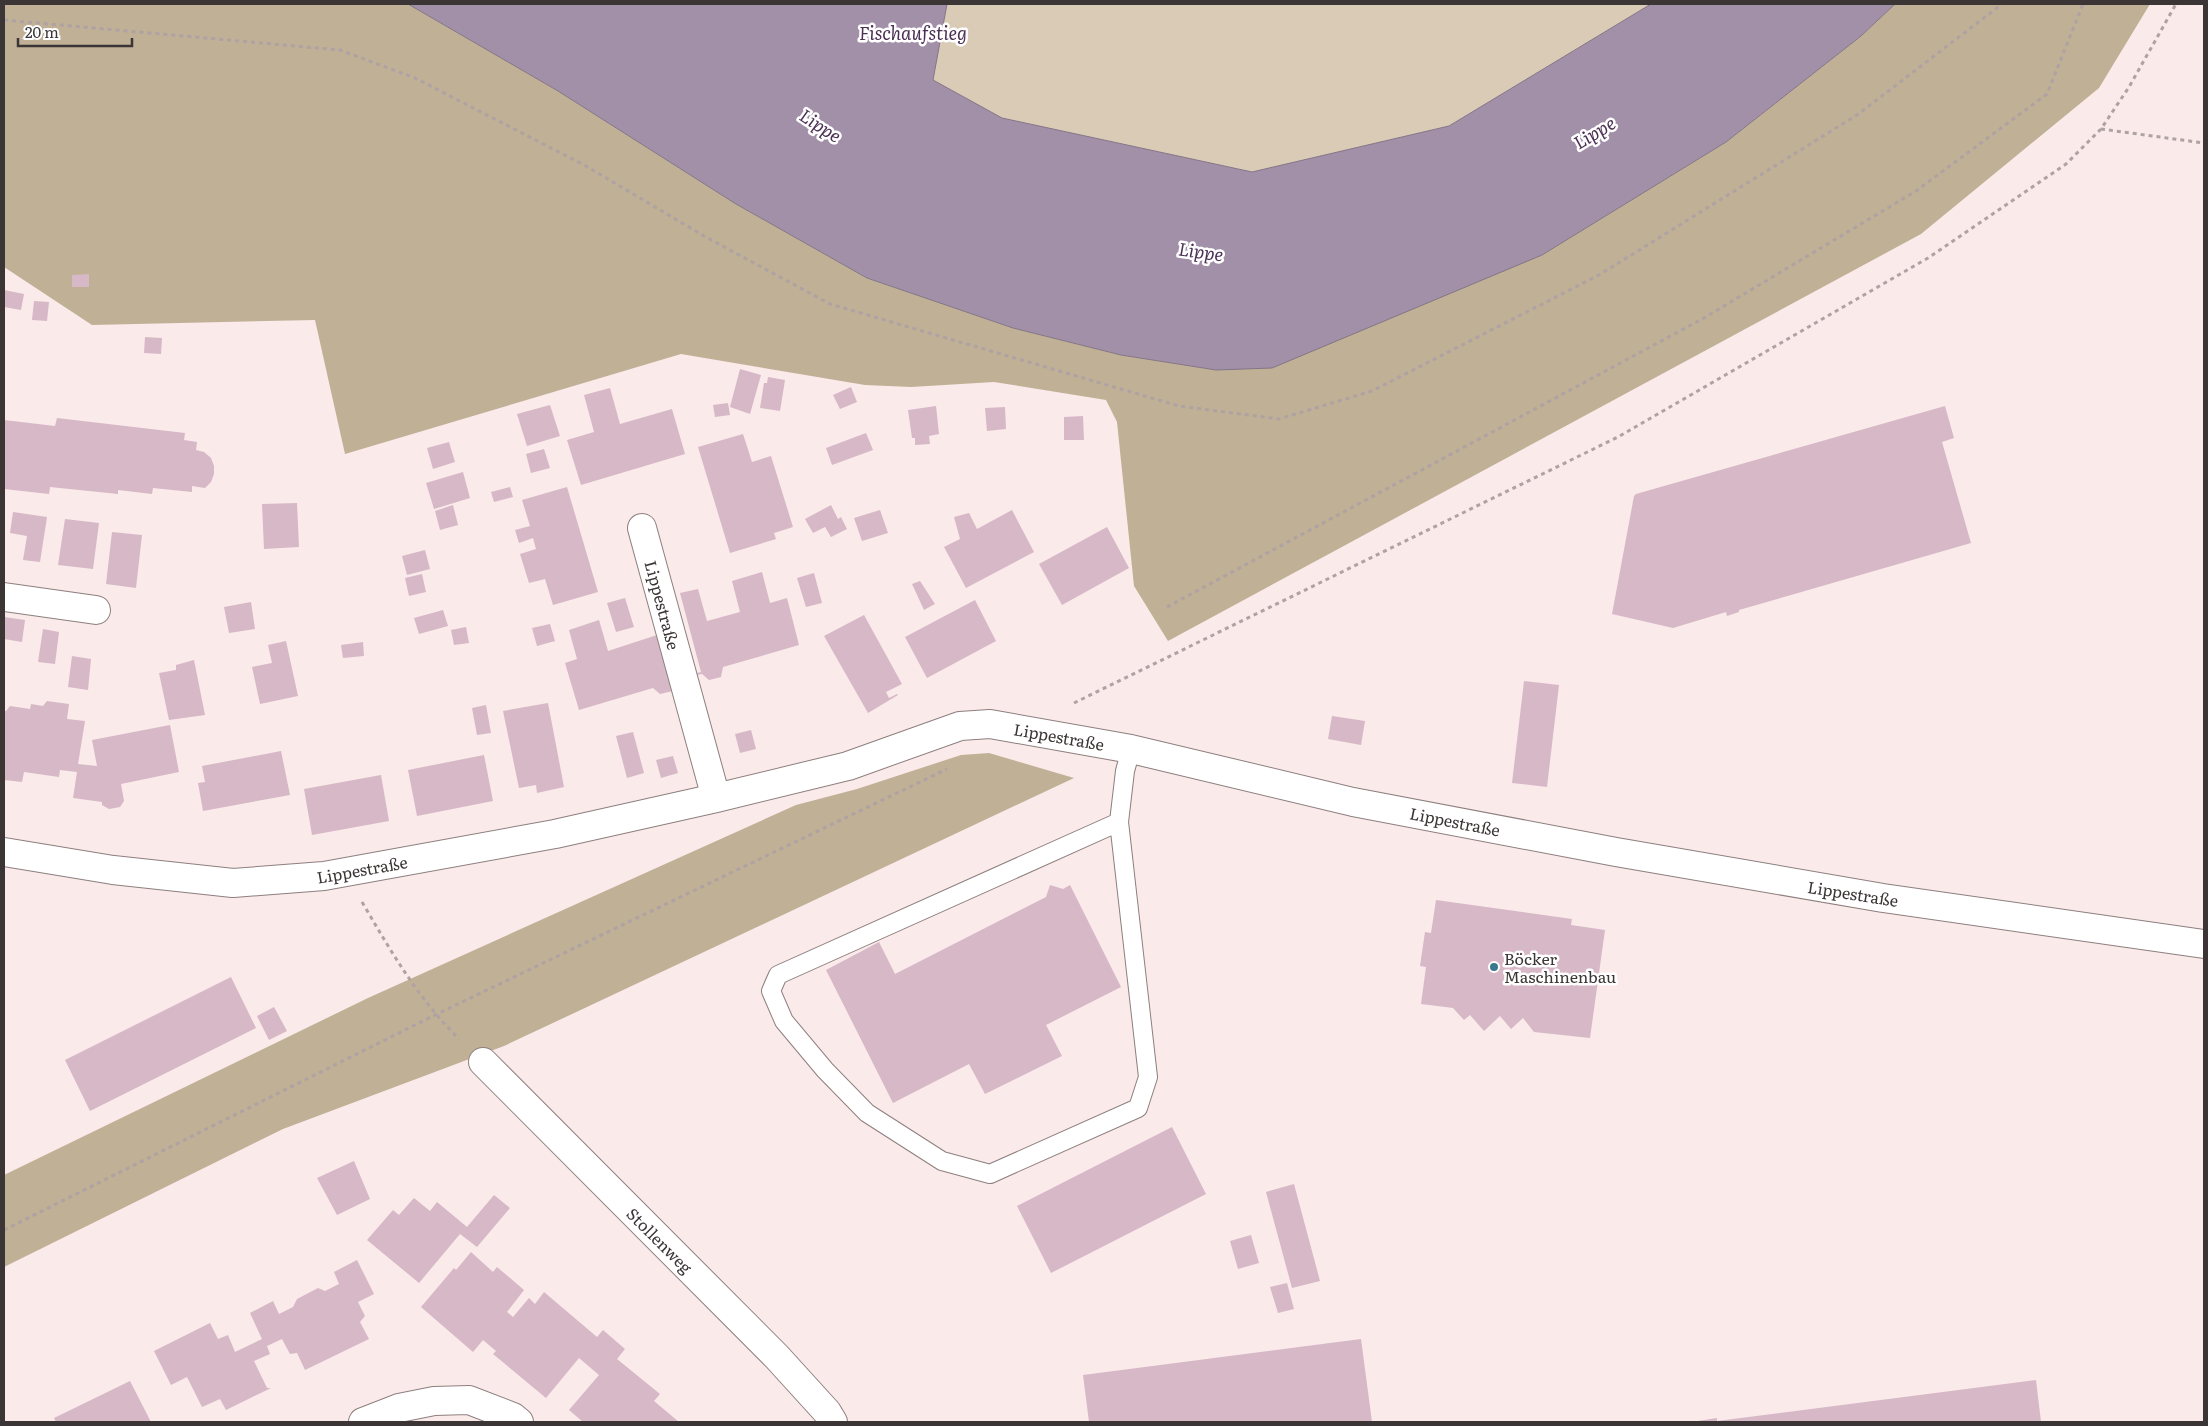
<svg xmlns="http://www.w3.org/2000/svg" width="2208" height="1426" font-family="Literata,serif">
	<style>
		.green { fill: #d9cbb5 }
		.forest { fill: #c0b096 }
		.water { fill: #a290a9; stroke: #837586 }
		.building { fill: #d7b8c7 }
		.lines { fill: none; stroke-linecap: round; stroke-linejoin: round }
		.lane-casing { stroke: #8e7f7f; stroke-width: 20 }
		.street-casing { stroke: #8e7f7f; stroke-width: 30 }
		.path { stroke: #aea2a2; stroke-width: 3; stroke-dasharray: 4 4; stroke-linecap: butt }
		.lane { stroke: #fff; stroke-width: 18 }
		.street { stroke: #fff; stroke-width: 28 }
		.poi-dot { fill: #3a788e; stroke: #fff; stroke-width: 2 }
		.labels { text-anchor: middle; dominant-baseline: central; stroke-width: 5; stroke-linejoin: round; paint-order: stroke }
		.street-label { font-size: 16px; fill: #3b3535; stroke: #fff }
		.poi-label { font-size: 16px; fill: #3b3535; stroke: #fff; text-anchor: start }
		.water-label { font-size: 18px; font-style: italic; fill: #4b3054; stroke: #fff }
	</style>
	<rect width="100%" height="100%" fill="#faeaea"/>
	<!-- green -->
	<path class="green" d="M 947,4 L 1651,4 L 1449,126 L 1252,172 L 1002,118 L 933,80 Z"/>
	<!-- forest -->
	<path class="forest" d="M 4,4 L 408,4 L 558,91 L 736,204 L 867,278 L 1013,328 L 1121,355 L 1216,370 L 1542,255 L 1726,142 L 1861,36 L 1895,4 L 2150,4 L 2099,88 L 1921,234 L 1168,641 L 1134,586 L 1117,422 L 1106,400 L 994,382 L 911,387 L 865,385 L 681,354 L 345,454 L 315,320 L 92,325 L 4,267 Z
		M 989,753 L 1074,778 L 504,1046 L 283,1129 L 4,1267 L 4,1175 L 368,998 L 796,805 L 857,789 L 961,755 Z"/>
	<!-- water -->
	<path class="water" d="M 408,4 L 947,4 L 933,80 L 1002,118 L 1252,172 L 1449,126 L 1651,4 L 1895,4 L 1861,36 L 1726,142 L 1542,255 L 1272,368 L 1216,370 L 1121,355 L 1013,328 L 867,278 L 736,204 L 558,91 Z"/>
	<!-- building -->
	<path class="building" d="M 89,274 L 89,287 L 72,287 L 72,275 Z
		M 4,290 L 24,294 L 21,310 L 4,307 Z
		M 34,301 L 49,302 L 47,321 L 32,320 Z
		M 145,337 L 162,338 L 161,354 L 144,353 Z
		M 740,369 L 761,375 L 750,414 L 730,407 Z
		M 768,377 L 785,380 L 780,411 L 760,408 L 764,383 L 767,383 Z
		M 851,387 L 857,402 L 840,409 L 833,395 Z
		M 610,388 L 620,424 L 672,409 L 685,454 L 581,485 L 567,440 L 594,432 L 584,395 Z
		M 728,403 L 730,415 L 715,417 L 713,405 Z
		M 550,405 L 560,436 L 527,446 L 517,414 Z
		M 936,406 L 939,434 L 929,436 L 930,444 L 915,445 L 915,438 L 912,438 L 908,410 Z
		M 1945,406 L 1954,438 L 1942,442 L 1971,543 L 1739,610 L 1739,612 L 1727,616 L 1726,612 L 1673,628 L 1612,614 L 1634,496 L 1636,494 Z
		M 1005,407 L 1006,429 L 987,431 L 985,408 Z
		M 1083,416 L 1084,440 L 1064,440 L 1064,417 Z
		M 57,418 L 185,433 L 184,440 L 197,442 L 196,450 L 204,452 L 211,458 L 214,466 L 214,474 L 211,482 L 205,488 L 192,486 L 192,492 L 153,488 L 152,494 L 118,490 L 118,494 L 50,487 L 49,494 L 4,489 L 4,420 L 55,426 Z
		M 866,433 L 873,450 L 832,465 L 826,448 Z
		M 743,434 L 752,462 L 771,456 L 793,527 L 774,533 L 776,539 L 730,553 L 698,447 Z
		M 449,442 L 455,462 L 433,469 L 427,448 Z
		M 544,449 L 550,468 L 531,473 L 526,454 Z
		M 463,472 L 470,498 L 434,509 L 426,483 Z
		M 510,487 L 513,497 L 494,502 L 491,492 Z
		M 567,487 L 598,592 L 553,605 L 545,579 L 529,583 L 520,554 L 536,549 L 533,538 L 519,543 L 515,530 L 530,526 L 522,500 Z
		M 297,503 L 299,547 L 264,549 L 262,504 Z
		M 453,505 L 458,525 L 440,530 L 435,511 Z
		M 831,505 L 838,519 L 841,517 L 847,529 L 831,537 L 825,527 L 813,533 L 805,519 Z
		M 880,510 L 888,533 L 862,541 L 854,518 Z
		M 1012,510 L 1034,552 L 966,588 L 944,547 L 960,539 L 954,517 L 969,513 L 977,529 Z
		M 13,512 L 47,517 L 40,562 L 23,560 L 27,536 L 10,533 Z
		M 65,519 L 99,523 L 93,569 L 58,565 Z
		M 1107,527 L 1129,568 L 1062,605 L 1039,564 Z
		M 112,532 L 142,535 L 136,588 L 106,584 Z
		M 425,550 L 430,569 L 407,575 L 402,556 Z
		M 762,572 L 770,603 L 787,598 L 799,645 L 723,667 L 721,677 L 709,680 L 702,674 L 697,675 L 697,673 L 701,672 L 680,593 L 698,589 L 707,621 L 740,612 L 732,581 Z
		M 814,573 L 822,603 L 806,607 L 797,578 Z
		M 422,574 L 426,592 L 409,596 L 405,578 Z
		M 920,581 L 935,604 L 924,610 L 912,584 Z
		M 625,598 L 634,627 L 616,632 L 607,603 Z
		M 975,600 L 996,641 L 927,678 L 905,637 Z
		M 251,602 L 255,629 L 229,633 L 224,607 Z
		M 443,610 L 448,626 L 419,634 L 414,618 Z
		M 864,615 L 902,684 L 886,692 L 889,698 L 897,694 L 898,695 L 868,713 L 824,636 Z
		M 4,617 L 25,620 L 22,642 L 4,639 Z
		M 599,620 L 608,651 L 660,634 L 673,691 L 660,694 L 653,688 L 579,710 L 565,663 L 577,659 L 569,630 Z
		M 550,624 L 555,641 L 537,646 L 532,628 Z
		M 466,627 L 469,643 L 454,645 L 451,630 Z
		M 43,629 L 59,632 L 55,664 L 38,662 Z
		M 286,641 L 298,696 L 260,704 L 252,667 L 272,663 L 268,645 Z
		M 363,642 L 364,656 L 343,658 L 341,645 Z
		M 72,656 L 91,659 L 88,690 L 68,687 Z
		M 194,660 L 205,715 L 169,720 L 159,673 L 176,670 L 176,665 Z
		M 1524,681 L 1559,685 L 1547,787 L 1512,783 Z
		M 47,701 L 69,704 L 67,719 L 85,721 L 78,764 L 97,766 L 92,740 L 170,725 L 179,772 L 121,784 L 124,801 L 120,807 L 109,809 L 102,805 L 102,802 L 73,798 L 77,772 L 60,770 L 59,777 L 24,772 L 22,782 L 4,780 L 4,711 L 6,711 L 10,706 L 30,709 L 31,704 L 43,706 Z
		M 548,703 L 564,787 L 537,793 L 536,785 L 519,788 L 503,711 Z
		M 486,705 L 491,733 L 477,735 L 472,708 Z
		M 1332,716 L 1365,721 L 1361,745 L 1328,739 Z
		M 751,730 L 756,749 L 740,753 L 735,734 Z
		M 633,732 L 644,773 L 627,778 L 616,736 Z
		M 281,751 L 290,795 L 203,811 L 198,783 L 205,782 L 202,766 Z
		M 484,755 L 493,801 L 417,816 L 408,770 Z
		M 673,756 L 678,773 L 661,778 L 656,760 Z
		M 381,775 L 389,821 L 312,835 L 304,789 Z
		M 1050,885 L 1063,889 L 1070,885 L 1121,987 L 1046,1025 L 1062,1056 L 985,1094 L 969,1064 L 893,1103 L 826,970 L 879,942 L 895,974 L 1046,897 Z
		M 1436,900 L 1572,919 L 1571,925 L 1605,930 L 1590,1038 L 1534,1032 L 1523,1018 L 1511,1029 L 1500,1016 L 1484,1031 L 1470,1015 L 1464,1020 L 1453,1008 L 1421,1004 L 1426,967 L 1420,966 L 1425,932 L 1431,933 Z
		M 231,977 L 256,1028 L 90,1111 L 65,1060 Z
		M 274,1007 L 287,1031 L 269,1040 L 257,1016 Z
		M 1172,1127 L 1206,1194 L 1051,1273 L 1017,1206 Z
		M 354,1161 L 370,1199 L 337,1215 L 317,1178 Z
		M 1294,1184 L 1320,1281 L 1292,1288 L 1266,1192 Z
		M 494,1195 L 510,1208 L 477,1247 L 460,1234 L 419,1283 L 367,1240 L 393,1210 L 399,1215 L 414,1198 L 430,1211 L 437,1202 L 467,1227 Z
		M 1251,1235 L 1259,1263 L 1238,1269 L 1230,1241 Z
		M 471,1252 L 493,1272 L 497,1267 L 524,1290 L 507,1312 L 513,1317 L 529,1298 L 535,1304 L 544,1292 L 597,1337 L 603,1330 L 625,1349 L 617,1359 L 660,1394 L 654,1401 L 679,1422 L 583,1422 L 569,1410 L 599,1375 L 579,1358 L 546,1398 L 493,1354 L 496,1351 L 483,1340 L 473,1352 L 421,1307 L 454,1268 L 456,1270 Z
		M 357,1260 L 374,1294 L 358,1302 L 365,1316 L 360,1322 L 369,1339 L 305,1370 L 297,1353 L 290,1354 L 282,1339 L 267,1346 L 270,1354 L 254,1361 L 267,1388 L 271,1388 L 226,1410 L 220,1399 L 202,1407 L 187,1377 L 171,1385 L 154,1351 L 210,1323 L 218,1339 L 228,1335 L 235,1352 L 262,1339 L 250,1313 L 273,1301 L 279,1314 L 293,1307 L 297,1299 L 318,1288 L 325,1291 L 339,1284 L 334,1272 Z
		M 1287,1283 L 1294,1309 L 1278,1313 L 1270,1287 Z
		M 1361,1339 L 1372,1422 L 1089,1422 L 1083,1375 Z
		M 2036,1380 L 2041,1422 L 1691,1422 L 1717,1418 L 1717,1421 Z
		M 130,1381 L 151,1422 L 56,1422 L 54,1418 Z"/>
	<g class="lines">
		<defs>
			<path id="lane" d="M 1119,822 L 778,975 L 771,991 L 784,1021 L 825,1070 L 867,1113 L 942,1161 L 990,1174 L 1138,1108 L 1148,1077 L 1119,822 L 1125,771 L 1131,749"/>
			<path id="street" d="M 642,528 L 716,798
				M 4,597 L 96,610
				M 4,852 L 113,870 L 233,883 L 324,876 L 555,834 L 716,798 L 848,766 L 960,726 L 990,724 L 1131,749 L 1353,802 L 1616,852 L 1883,898 L 2204,944
				M 483,1062 L 777,1357 L 827,1412 L 833,1422
				M 363,1422 L 399,1408 L 434,1401 L 469,1400 L 513,1417 L 519,1422"/>
		</defs>
		<!-- lane casing -->
		<use href="#lane" class="lane-casing"/>
		<!-- street casing -->
		<use href="#street" class="street-casing"/>
		<!-- path -->
		<path class="path" d="M 4,20 L 340,50 L 415,78 L 586,166 L 704,236 L 830,304 L 1179,406 L 1279,419 L 1372,391 L 1599,275 L 1857,115 L 2002,4
			M 2101,129 L 2204,143
			M 1167,607 L 1704,318 L 1916,191 L 2047,94 L 2083,4
			M 1074,703 L 1618,437 L 1928,258 L 2066,164 L 2101,129 L 2129,87 L 2176,4
			M 362,902 C 392,953 417,997 459,1039
			M 4,1230 L 435,1015 L 947,769"/>
		<!-- lane -->
		<use href="#lane" class="lane"/>
		<!-- street -->
		<use href="#street" class="street"/>
	</g>
	<!-- markers -->
	<circle class="poi-dot" cx="1494" cy="967" r="5"/>
	<g class="labels">
		<!-- street labels -->
		<g class="street-label">
			<text transform="translate(663 605) rotate(75)">Lippestraße</text>
			<text transform="translate(1059 736) rotate(10)">Lippestraße</text>
			<text transform="translate(1455 821) rotate(11)">Lippestraße</text>
			<text transform="translate(362 869) rotate(-10)">Lippestraße</text>
			<text transform="translate(1853 893) rotate(9)">Lippestraße</text>
			<text transform="translate(660 1240) rotate(45)">Stollenweg</text>
		</g>
		<!-- poi labels -->
		<g class="poi-label">
			<text x="1504" y="958">Böcker<tspan x="1504" dy="18">Maschinenbau</tspan></text>
		</g>
		<!-- water labels -->
		<g class="water-label">
			<text x="913" y="32">Fischaufstieg</text>
			<text transform="translate(821 125) rotate(33)">Lippe</text>
			<text transform="translate(1594 132) rotate(-31)">Lippe</text>
			<text transform="translate(1201 251) rotate(8)">Lippe</text>
		</g>
	</g>
	<!-- border -->
	<rect width="2208" height="1426" fill="none" stroke="#3b3535" stroke-width="10"/>
	<!-- scale -->
	<path d="M18 38v8h114v-8" fill="none" stroke="#3b3535" stroke-width="2.5"/>
	<text x="25" y="38" font-size="15" fill="#3b3535" stroke="#ffffff" stroke-width="4" paint-order="stroke">20 m</text>
</svg>
